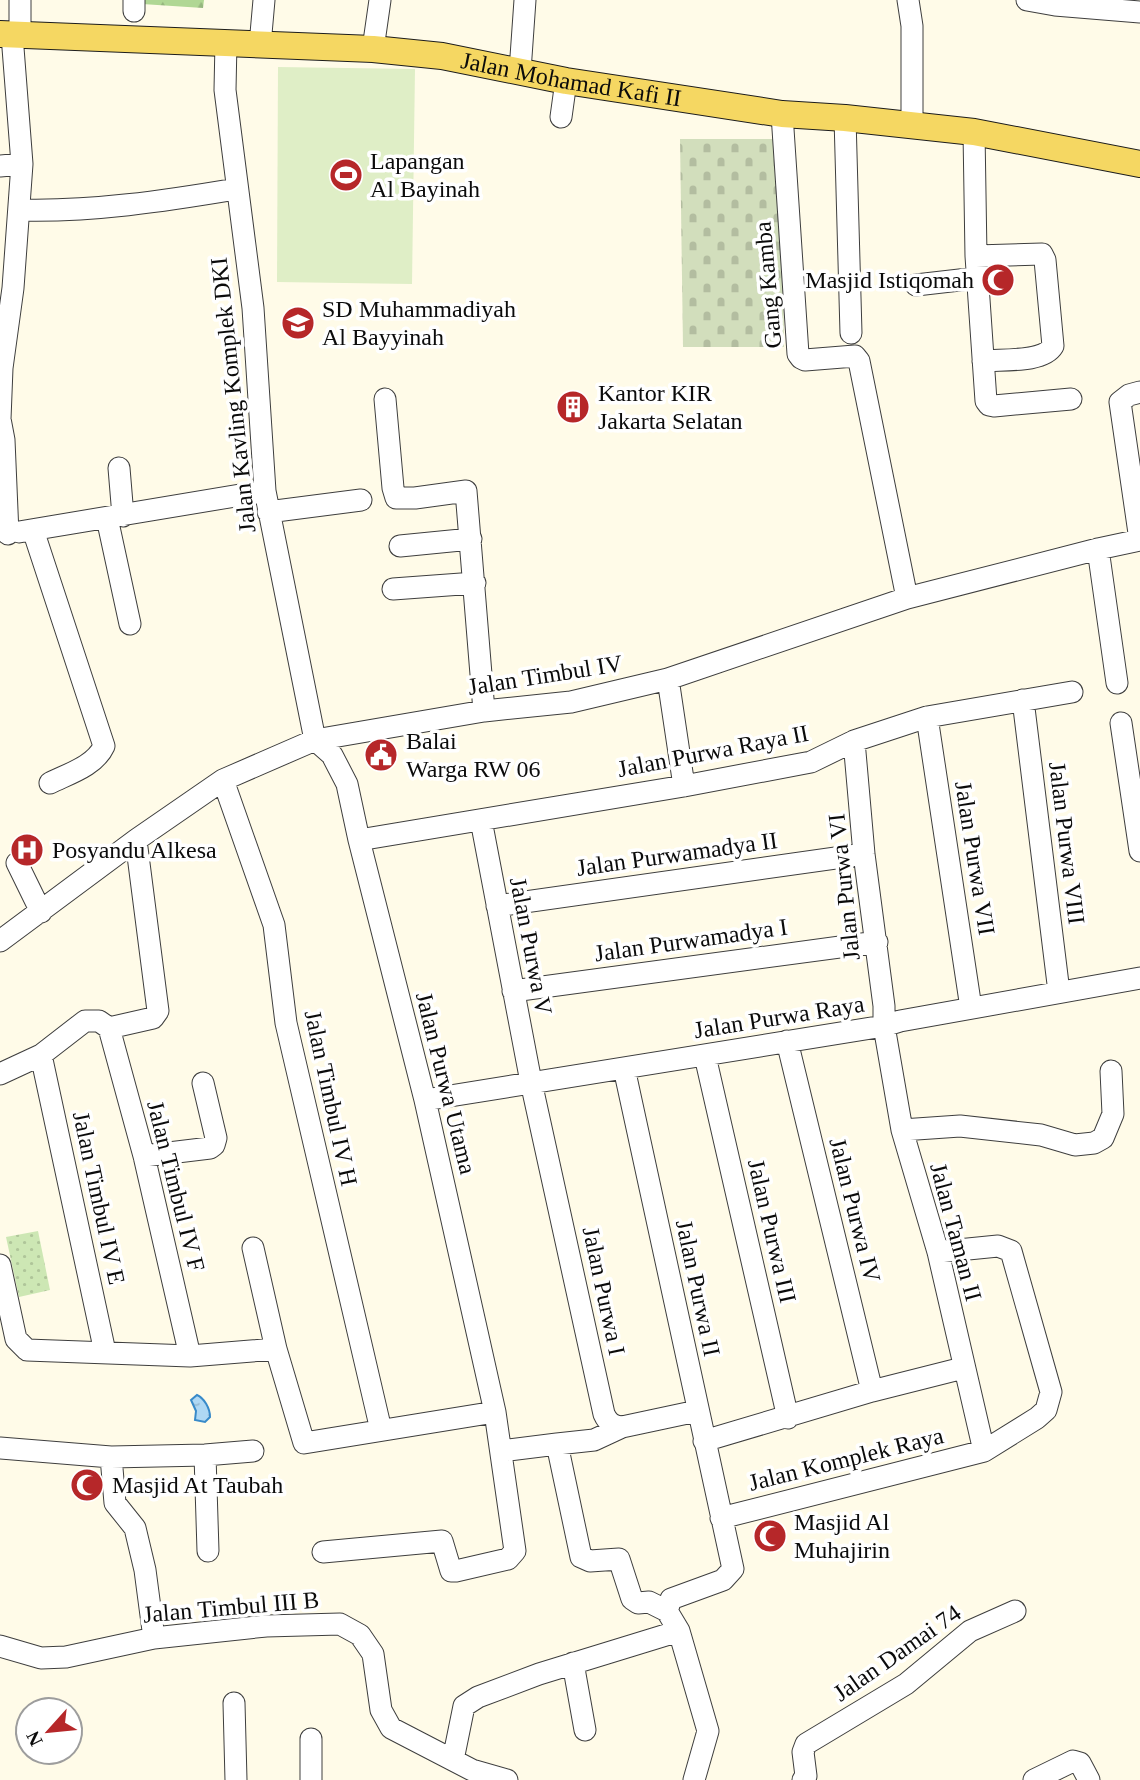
<svg xmlns="http://www.w3.org/2000/svg" width="1140" height="1780" font-family="Georgia,serif">
	<style>
		.forest { fill: url(#forest-firs) }
		.cemetery { fill: url(#cemetery-stones) }
		.park { fill: url(#park-dots) }
		.pitch { fill: #dfeec6 }
		.water { fill: url(#water-ripples); stroke: #388ac9; stroke-width: 2 }
		.lines { fill: none; stroke-linecap: round; stroke-linejoin: round }
		.minor-casing { stroke: #3e3e3e; stroke-width: 23 }
		.major-casing { stroke: #1c1c1c; stroke-width: 28 }
		.minor { stroke: #fff; stroke-width: 21 }
		.major { stroke: #f5d762; stroke-width: 26 }
		.labels { text-anchor: middle; dominant-baseline: central; stroke-width: 7; stroke-linejoin: round; paint-order: stroke }
		.street-label { font-size: 24px; fill: #0b0b0b; stroke: #fff }
		.poi-label { font-size: 24px; fill: #0b0b0b; stroke: #fff; text-anchor: start }
	</style>
	<defs>
		<pattern id="forest-firs" width="22" height="20" patternUnits="userSpaceOnUse" patternTransform="scale(1.75)"><rect width="22" height="20" fill="#b0d794"/><path d="M5 1l3.5 6h-7zM16 11l3.5 6h-7z" fill="#96b77e"/></pattern>
		<pattern id="cemetery-stones" width="16" height="16" patternUnits="userSpaceOnUse" patternTransform="scale(1.75)"><rect width="16" height="16" fill="#d2debc"/><path d="M2 7V4a2 2 0 0 1 4 0v3zM10 15v-3a2 2 0 0 1 4 0v3z" fill="#b3bda0"/></pattern>
		<pattern id="park-dots" width="8" height="8" patternUnits="userSpaceOnUse" patternTransform="scale(1.75)"><rect width="8" height="8" fill="#cde7b4"/><path d="M2 2h.1M6 6h.1" fill="none" stroke="#afc599" stroke-width="1.8" stroke-linecap="round"/></pattern>
		<pattern id="water-ripples" width="26" height="14" patternUnits="userSpaceOnUse" patternTransform="scale(1.75)"><rect width="26" height="14" fill="#afd8f4"/><path d="M2 4q2-2 4 0t4 0M15 11q2-2 4 0t4 0" fill="none" stroke="#95b8d0"/></pattern>
	</defs>
	<rect width="100%" height="100%" fill="#fffbe8"/>
	<!-- forest -->
	<path class="forest" d="M 143,0 L 204,0 L 203,8 L 142,4 Z"/>
	<!-- cemetery -->
	<path class="cemetery" d="M 680,139 L 782,139 L 784,347 L 683,347 Z"/>
	<!-- park -->
	<path class="park" d="M 38,1231 L 50,1290 L 19,1297 L 6,1237 Z"/>
	<!-- pitch -->
	<path class="pitch" d="M 278,67 L 415,69 L 412,284 L 277,282 Z"/>
	<!-- water -->
	<path class="water" d="M 197,1395 C 204,1398 210,1408 210,1417 L 205,1422 L 195,1420 L 196,1411 L 191,1400 Z"/>
	<g class="lines">
		<defs>
			<path id="minor" d="M 20,0 L 20,36
				M 908,0 L 912,26 L 912,125
				M 1027,0 L 1055,5 L 1140,12
				M 134,11 L 134,0
				M 226,42 L 225,90 L 253,308 L 265,491 L 315,740 L 332,755 L 347,784 L 359,840 L 425,1100 L 495,1412 L 515,1551 L 508,1559 L 456,1571 L 451,1571 L 442,1541 L 323,1552
				M 260,45 L 264,0
				M 373,49 L 380,0
				M 520,71 L 525,0
				M 782,114 L 798,354 L 801,358 L 805,360 L 855,356 L 859,361 L 907,598
				M 561,117 L 566,81
				M 845,118 L 851,333
				M 974,132 L 976,256 L 986,401 L 989,405 L 994,406 L 1071,399
				M 0,166 L 22,164
				M 19,210 C 91,212 165,201 236,189
				M 976,256 L 1042,254 L 1045,260 L 1053,346 C 1043,363 1002,359 983,361
				M 916,285 L 977,278
				M 385,399 L 393,488 L 396,498 L 415,498 L 466,491 L 484,711
				M 119,468 L 123,516
				M 268,512 L 361,500
				M 107,518 L 130,624
				M 33,530 L 104,746 C 95,766 68,774 50,783
				M 19,532 L 265,491
				M 8,534 L 4,440 L 0,419 L 2,368 L 13,288 L 22,164 L 12,35
				M 1140,540 L 1120,402 L 1129,395 L 1140,392
				M 400,546 L 471,539
				M 1098,549 L 1117,683
				M 393,589 L 475,583
				M 668,679 L 684,786
				M 1023,700 L 1059,992
				M 927,717 L 971,1008
				M 1121,723 L 1140,851
				M 854,741 L 864,854 L 884,1006 L 884,1026 L 902,1130 L 938,1252 L 984,1451
				M 223,780 L 274,925 L 286,1023 L 381,1430
				M 481,820 L 531,1082 L 604,1414 C 608,1423 613,1426 622,1427 L 697,1411
				M 359,840 L 684,786 L 811,762 L 854,741 L 927,717 L 1072,692
				M 17,863 L 41,912
				M 497,906 L 864,854
				M 0,941 L 136,840 L 223,780 L 315,740 L 484,711 L 571,702 L 668,679 L 907,598 L 1098,549 L 1140,540
				M 513,991 L 877,942
				M 109,1028 L 144,1156 L 190,1356
				M 109,1028 L 153,1018 L 158,1011 L 136,840
				M 787,1041 L 872,1391
				M 41,1055 L 105,1352
				M 705,1056 L 788,1418
				M 624,1068 L 733,1569 L 723,1580 L 671,1599 L 667,1611
				M 0,1074 L 41,1055 L 85,1021 L 99,1021 L 109,1028
				M 425,1100 L 884,1026 L 900,1021 L 1140,978
				M 902,1130 L 960,1126 L 1041,1135 L 1075,1145 L 1094,1143 L 1103,1138 L 1113,1114 L 1111,1071
				M 144,1156 L 210,1148 L 214,1145 L 216,1138 L 203,1083
				M 253,1248 L 276,1349 L 304,1443 L 495,1412
				M 0,1265 L 16,1339 L 27,1350 L 190,1356 L 276,1349
				M 704,1441 L 872,1391 L 963,1368
				M 557,1444 L 594,1440 L 622,1427
				M 0,1448 L 111,1457 L 205,1455 L 253,1451
				M 501,1451 L 557,1444 L 581,1557 L 590,1561 L 619,1559 L 632,1599 L 638,1603 L 649,1602 L 667,1611 L 679,1631 L 708,1731 L 694,1780
				M 205,1455 L 208,1551
				M 111,1457 L 115,1503 L 135,1528 L 145,1570 L 154,1638
				M 721,1518 L 984,1451 L 1037,1418 L 1046,1410 L 1051,1392 L 1011,1251 L 998,1246 L 938,1252
				M 0,1646 L 41,1658 L 66,1657 L 154,1638 L 266,1626 L 340,1624 L 360,1635 L 373,1654 L 381,1710 L 391,1728 L 472,1770 L 507,1780
				M 573,1663 L 585,1730
				M 234,1703 L 236,1780
				M 453,1760 L 464,1706 L 478,1697 L 539,1674 L 679,1631
				M 311,1780 L 311,1739
				M 803,1780 L 806,1776 L 803,1752 L 806,1744 L 906,1684 L 970,1631 L 1015,1611
				M 1034,1780 L 1073,1761 L 1080,1763 L 1089,1780"/>
			<g id="major">
				<path id="s1" d="M 0,34 L 373,49 L 442,56 L 566,81 L 782,114 L 845,118 L 974,132 L 1140,164"/>
			</g>
		</defs>
		<!-- minor casing -->
		<use href="#minor" class="minor-casing"/>
		<!-- major casing -->
		<use href="#major" class="major-casing"/>
		<!-- minor -->
		<use href="#minor" class="minor"/>
		<!-- major -->
		<use href="#major" class="major"/>
	</g>
	<!-- icons -->
	<defs>
		<symbol id="stadium-disc" viewBox="-11 -11 22 22"><circle r="9.5" fill="#b62729" stroke="#fff"/><path d="M0-5a6.5 5 0 1 0 0 10a6.5 5 0 1 0 0-10ZM-3.5-1.8h7v3.6h-7Z" fill="#fff"/></symbol>
		<symbol id="mosque-disc" viewBox="-11 -11 22 22"><circle r="9.5" fill="#b62729" stroke="#fff"/><path d="M3.5-4.9A6 6 0 1 0 3.5 4.9A5 5 0 1 1 3.5-4.9Z" fill="#fff"/></symbol>
		<symbol id="school-disc" viewBox="-11 -11 22 22"><circle r="9.5" fill="#b62729" stroke="#fff"/><path d="M0-5L7-2L0 1L-7-2ZM-4 1L0 2.5L4 1V4Q0 6-4 4Z" fill="#fff"/></symbol>
		<symbol id="building-disc" viewBox="-11 -11 22 22"><circle r="9.5" fill="#b62729" stroke="#fff"/><path d="M-4-6H4V6H1V3H-1V6H-4ZM-2.5-4.3h1.7v1.8h-1.7ZM.8-4.3h1.7v1.8H.8ZM-2.5-1h1.7V.8h-1.7ZM.8-1h1.7V.8H.8Z" fill="#fff"/></symbol>
		<symbol id="civic-disc" viewBox="-11 -11 22 22"><circle r="9.5" fill="#b62729" stroke="#fff"/><path d="M-.6-6.5H3V-4.5H.6V-3L4-1V1h2V6H-6V1h2V-1L-.6-3ZM-1.2 2.5V6h2.4V2.5Z" fill="#fff"/></symbol>
		<symbol id="hospital-disc" viewBox="-11 -11 22 22"><circle r="9.5" fill="#b62729" stroke="#fff"/><path d="M-5-5h3v3.5h4V-5h3V5h-3V1.5h-4V5h-3Z" fill="#fff"/></symbol>
	</defs>
	<g fill-rule="evenodd">
		<use href="#stadium-disc" x="327" y="156" width="38" height="38"/>
		<use href="#mosque-disc" x="979" y="261" width="38" height="38"/>
		<use href="#school-disc" x="279" y="304" width="38" height="38"/>
		<use href="#building-disc" x="554" y="388" width="38" height="38"/>
		<use href="#civic-disc" x="362" y="736" width="38" height="38"/>
		<use href="#hospital-disc" x="8" y="831" width="38" height="38"/>
		<use href="#mosque-disc" x="68" y="1466" width="38" height="38"/>
		<use href="#mosque-disc" x="751" y="1517" width="38" height="38"/>
	</g>
	<g class="labels">
		<!-- street labels -->
		<g class="street-label">
			<text stroke="none"><textPath href="#s1" startOffset="574">Jalan Mohamad Kafi II</textPath></text>
			<text transform="translate(768 285) rotate(-95)">Gang Kamba</text>
			<text transform="translate(233 395) rotate(-96)">Jalan Kavling Komplek DKI</text>
			<text transform="translate(545 675) rotate(-9)">Jalan Timbul IV</text>
			<text transform="translate(713 751) rotate(-11)">Jalan Purwa Raya II</text>
			<text transform="translate(1067 843) rotate(83)">Jalan Purwa VIII</text>
			<text transform="translate(677 854) rotate(-8)">Jalan Purwamadya II</text>
			<text transform="translate(975 858) rotate(81)">Jalan Purwa VII</text>
			<text transform="translate(844 887) rotate(-96)">Jalan Purwa VI</text>
			<text transform="translate(691 940) rotate(-8)">Jalan Purwamadya I</text>
			<text transform="translate(531 946) rotate(79)">Jalan Purwa V</text>
			<text transform="translate(779 1017) rotate(-9)">Jalan Purwa Raya</text>
			<text transform="translate(446 1083) rotate(76)">Jalan Purwa Utama</text>
			<text transform="translate(331 1098) rotate(78)">Jalan Timbul IV H</text>
			<text transform="translate(176 1186) rotate(76)">Jalan Timbul IV F</text>
			<text transform="translate(99 1198) rotate(78)">Jalan Timbul IV E</text>
			<text transform="translate(855 1210) rotate(76)">Jalan Purwa IV</text>
			<text transform="translate(772 1231) rotate(77)">Jalan Purwa III</text>
			<text transform="translate(956 1232) rotate(75)">Jalan Taman II</text>
			<text transform="translate(698 1288) rotate(78)">Jalan Purwa II</text>
			<text transform="translate(604 1291) rotate(78)">Jalan Purwa I</text>
			<text transform="translate(846 1459) rotate(-14)">Jalan Komplek Raya</text>
			<text transform="translate(231 1607) rotate(-5)">Jalan Timbul III B</text>
			<text transform="translate(897 1653) rotate(-35)">Jalan Damai 74</text>
		</g>
		<!-- poi labels -->
		<g class="poi-label">
			<text x="370" y="161">Lapangan<tspan x="370" dy="28">Al Bayinah</tspan></text>
			<text x="974" y="280" text-anchor="end">Masjid Istiqomah</text>
			<text x="322" y="309">SD Muhammadiyah<tspan x="322" dy="28">Al Bayyinah</tspan></text>
			<text x="598" y="393">Kantor KIR<tspan x="598" dy="28">Jakarta Selatan</tspan></text>
			<text x="406" y="741">Balai<tspan x="406" dy="28">Warga RW 06</tspan></text>
			<text x="52" y="850">Posyandu Alkesa</text>
			<text x="112" y="1485">Masjid At Taubah</text>
			<text x="794" y="1522">Masjid Al<tspan x="794" dy="28">Muhajirin</tspan></text>
		</g>
	</g>
	<!-- north arrow -->
	<g transform="translate(49 1731) rotate(243)"><circle r="33" fill="#ffffff" stroke="#9d9d9d" stroke-width="2"/>
	<path d="M0-5L12 26L0 18L-12 26Z" fill="#b62729"/>
	<text y="-10" font-size="19" font-weight="bold" text-anchor="middle" fill="#0b0b0b">N</text>
	</g>
</svg>
